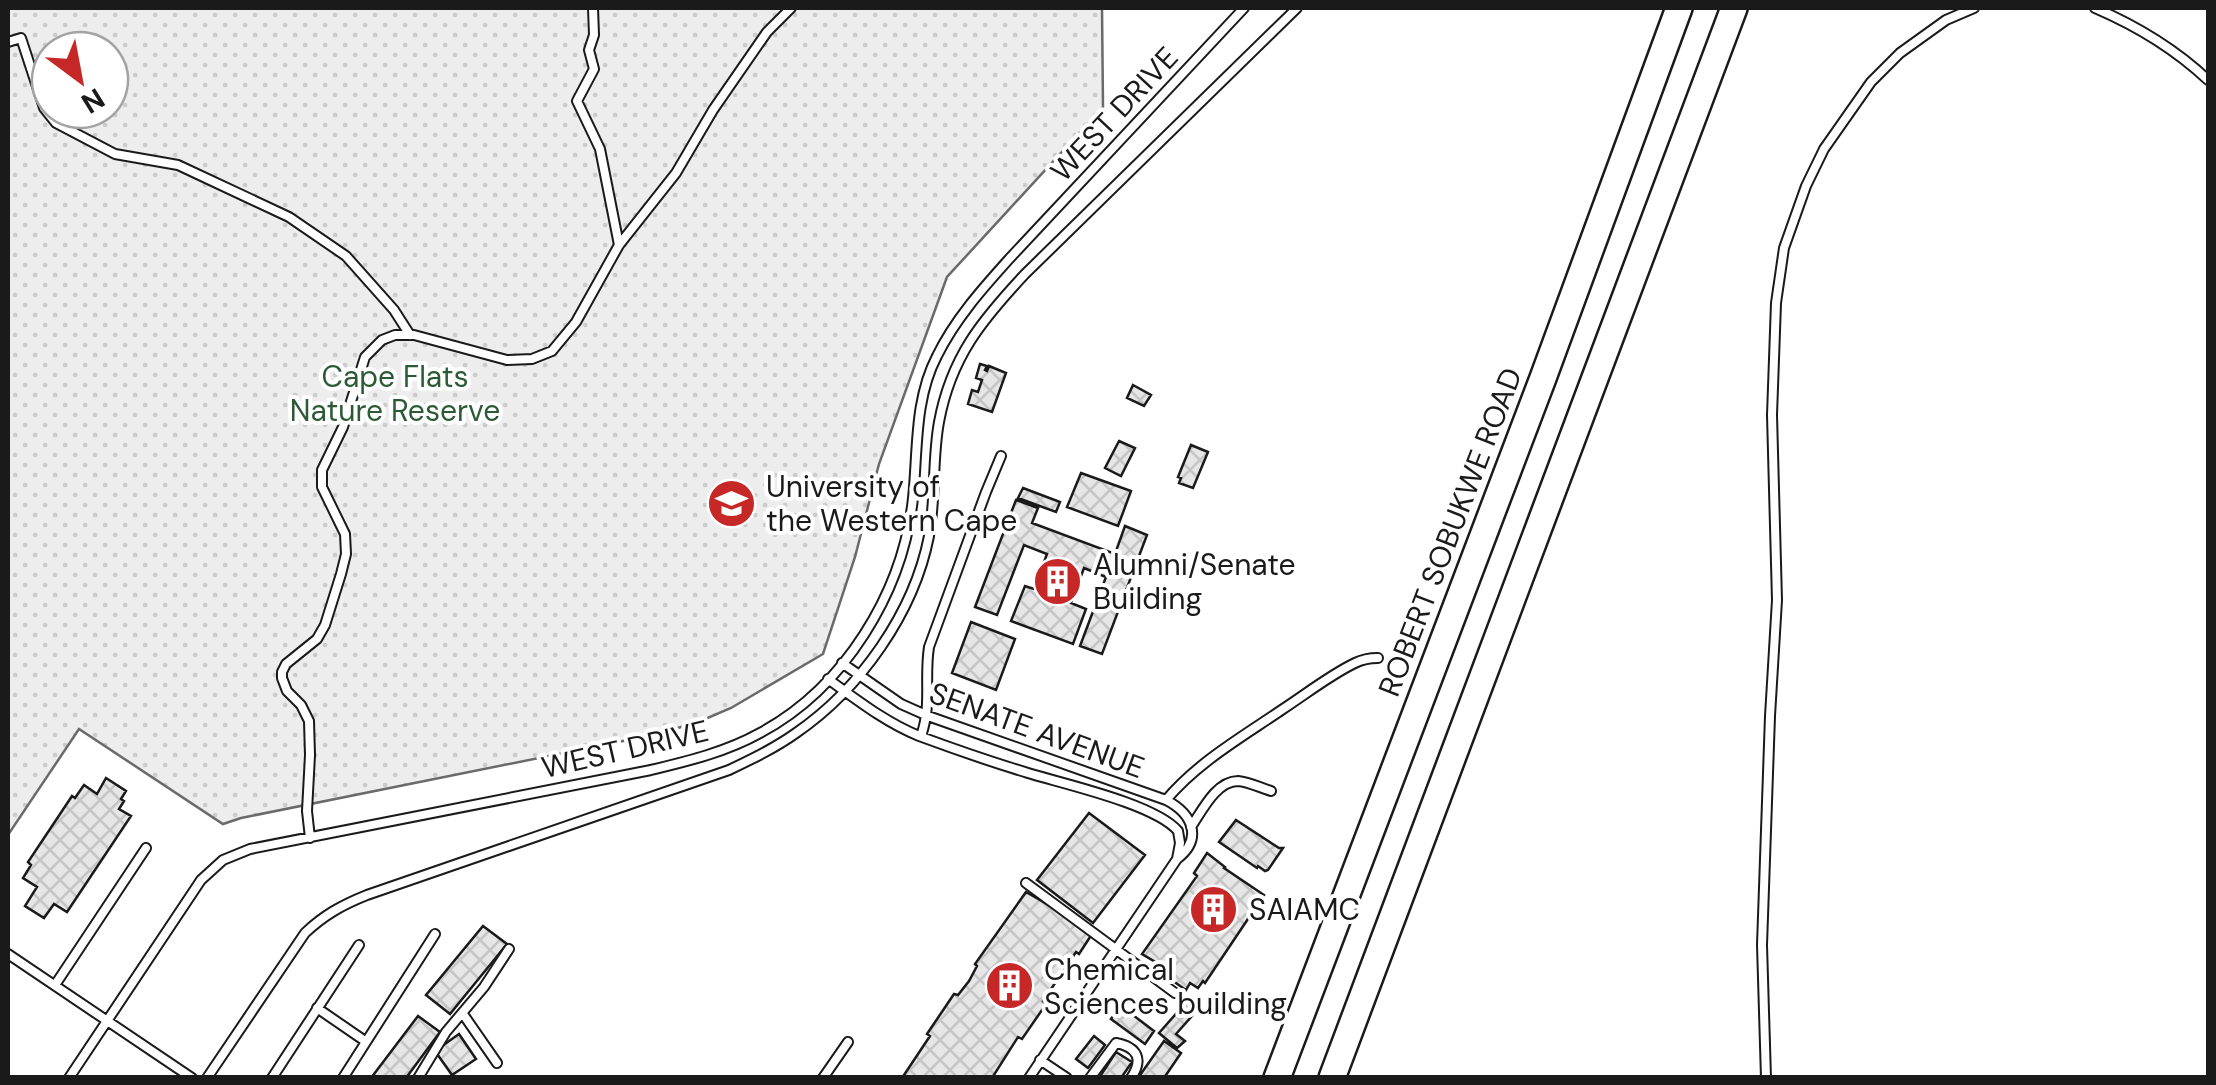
<svg xmlns="http://www.w3.org/2000/svg" width="2216" height="1085" font-family="'DM Sans',sans-serif">
	<style>
		.park { fill: url(#park-dots); stroke: #6a6a6a; stroke-width: 2.5; fill-rule: evenodd }
		.building { fill: url(#building-cross-hatch); stroke: #1a1a1a; stroke-width: 2.5 }
		.lines { fill: none; stroke-linecap: round; stroke-linejoin: round }
		.service-casing { stroke: #1a1a1a; stroke-width: 12 }
		.primary-casing { stroke: #1a1a1a; stroke-width: 30 }
		.service { stroke: #fff; stroke-width: 8 }
		.primary { stroke: #fff; stroke-width: 25 }
		.labels { text-anchor: middle; dominant-baseline: central; stroke-width: 8; stroke-linejoin: round; paint-order: stroke }
		.street-label { font-size: 30px; fill: #1a1a1a; stroke: #fff }
		.park-label { font-size: 30px; fill: #2b5a34; stroke: #fff }
		.poi-label { font-size: 30px; fill: #1a1a1a; stroke: #fff; text-anchor: start }
	</style>
	<defs>
		<pattern id="park-dots" width="8" height="8" patternUnits="userSpaceOnUse" patternTransform="scale(2.5)"><rect width="8" height="8" fill="#ededed"/><path d="M2 2h.1M6 6h.1" fill="none" stroke="#cbcbcb" stroke-width="1.8" stroke-linecap="round"/></pattern>
		<pattern id="building-cross-hatch" width="8" height="8" patternUnits="userSpaceOnUse" patternTransform="scale(2.5)"><rect width="8" height="8" fill="#e6e6e6"/><path d="M0 0l8 8M0 8l8-8" fill="none" stroke="#c5c5c5"/></pattern>
	</defs>
	<rect width="100%" height="100%" fill="#fff"/>
	<!-- park -->
	<path class="park" d="M 8,8 L 1102,8 L 1103,107 L 947,277 L 879,464 L 855,557 L 823,654 L 731,708 L 696,723 L 648,736 L 241,818 L 223,824 L 79,729 L 8,835 ZM 50,50 L 110,50 L 110,110 L 50,110 Z"/>
	<!-- building -->
	<path class="building" d="M 980,364 L 987,366 L 985,370 L 987,371 L 989,366 L 1006,373 L 992,412 L 968,404 L 972,390 L 978,392 L 982,380 L 976,378 Z
		M 1133,385 L 1151,395 L 1144,406 L 1127,398 Z
		M 1119,441 L 1135,448 L 1121,476 L 1105,468 Z
		M 1191,445 L 1208,452 L 1193,488 L 1179,483 L 1181,478 L 1178,477 Z
		M 1081,473 L 1131,491 L 1118,526 L 1067,507 Z
		M 1023,488 L 1060,502 L 1056,512 L 1018,498 Z
		M 1016,500 L 1038,508 L 1032,523 L 1115,554 L 1125,526 L 1147,535 L 1102,654 L 1080,646 L 1106,577 L 1084,568 L 1071,603 L 1086,609 L 1073,644 L 1011,621 L 1025,586 L 1034,589 L 1047,554 L 1024,545 L 997,615 L 975,607 Z
		M 971,622 L 1015,639 L 996,690 L 952,673 Z
		M 106,778 L 126,791 L 121,799 L 124,801 L 119,809 L 131,816 L 67,912 L 54,904 L 44,918 L 25,906 L 37,887 L 23,878 L 31,865 L 28,862 L 72,796 L 75,798 L 84,785 L 97,794 Z
		M 1089,813 L 1145,855 L 1093,923 L 1037,880 Z
		M 1236,820 L 1279,848 L 1283,848 L 1268,870 L 1265,871 L 1258,866 L 1257,868 L 1219,842 Z
		M 1207,853 L 1225,867 L 1224,868 L 1264,895 L 1205,983 L 1203,981 L 1198,988 L 1190,983 L 1186,990 L 1170,979 L 1174,973 L 1142,954 L 1197,876 L 1194,873 Z
		M 1026,892 L 1052,907 L 1092,934 L 1079,954 L 1076,952 L 1043,1001 L 1045,1003 L 1042,1010 L 1022,1039 L 1018,1037 L 992,1078 L 902,1078 L 930,1036 L 927,1034 L 954,994 L 958,995 L 969,981 L 977,966 L 975,964 Z
		M 483,926 L 507,944 L 450,1014 L 426,995 Z
		M 1190,998 L 1200,1007 L 1176,1034 L 1185,1041 L 1177,1048 L 1159,1033 Z
		M 1121,1006 L 1154,1031 L 1145,1044 L 1111,1019 Z
		M 418,1016 L 440,1032 L 406,1078 L 371,1078 Z
		M 459,1034 L 476,1059 L 452,1075 L 435,1051 Z
		M 1094,1036 L 1105,1045 L 1088,1068 L 1076,1059 Z
		M 1164,1041 L 1181,1053 L 1164,1078 L 1138,1078 Z
		M 1116,1052 L 1132,1062 L 1121,1078 L 1099,1078 Z"/>
	<g class="lines">
		<defs>
			<path id="service" d="M 593,8 L 594,35 L 589,50 L 594,69 L 577,101 L 600,149 L 619,245
				M 2095,8 C 2137,26 2175,49 2208,80
				M 8,42 L 21,38 L 44,108 L 56,123 L 115,154 L 178,165 L 289,217 L 346,256 L 394,310 L 410,335
				M 842,663 L 901,704 L 928,716 L 1166,800 C 1193,814 1203,839 1177,859 L 1029,1078
				M 828,679 C 857,700 885,722 919,736 C 954,749 992,762 1028,773 C 1064,784 1155,804 1178,831 L 1180,843 L 1177,859
				M 921,736 C 932,705 924,679 929,647 L 986,492 L 1001,456
				M 1166,800 C 1198,762 1242,737 1283,709 C 1306,694 1330,675 1355,663 C 1363,659 1370,658 1378,658
				M 1191,827 C 1202,811 1216,781 1238,781 C 1249,782 1261,788 1271,791
				M 310,838 L 307,811 L 310,755 L 309,721 L 301,705 L 287,691 L 282,678 L 282,672 L 286,664 L 317,639 L 325,625 L 341,574 L 346,554 L 345,534 L 322,487 L 322,470 L 343,427 L 365,357 L 382,340 L 395,335 L 414,335 L 507,360 L 532,359 L 552,351 L 576,322 L 619,245 L 676,173 L 713,110 L 767,32 L 791,8
				M 1026,883 L 1175,993
				M 8,954 L 192,1078
				M 55,985 L 146,848
				M 317,1008 L 365,1041
				M 463,1014 L 497,1063
				M 1040,1060 L 1067,1078
				M 69,1078 L 201,880 L 223,860 L 250,849 L 651,770 C 688,761 726,752 760,733 C 844,688 903,593 913,498 C 918,451 914,400 937,356 C 955,319 983,288 1010,258 L 1244,8
				M 207,1078 L 305,933 C 324,915 342,905 367,895 L 729,770 C 752,759 775,748 796,733 C 860,689 914,613 929,536 C 936,498 932,460 939,422 C 951,357 982,320 1025,274 L 1297,8
				M 272,1078 L 359,945
				M 343,1078 L 435,934
				M 418,1078 L 446,1032 L 484,987 L 509,949
				M 823,1078 L 848,1042
				M 1090,1078 L 1116,1043 C 1137,1047 1144,1059 1131,1078
				M 1766,1078 L 1762,945 L 1770,716 L 1777,600 L 1772,415 L 1776,303 L 1784,248 L 1806,186 L 1824,149 L 1871,82 L 1900,53 L 1946,20 L 1974,8"/>
			<path id="primary" d="M 1277,1078 L 1543,378 L 1679,8
				M 1332,1078 L 1734,8"/>
		</defs>
		<!-- service casing -->
		<use href="#service" class="service-casing"/>
		<!-- primary casing -->
		<use href="#primary" class="primary-casing"/>
		<!-- service -->
		<use href="#service" class="service"/>
		<!-- primary -->
		<use href="#primary" class="primary"/>
	</g>
	<!-- icons -->
	<defs>
		<symbol id="university-disc" viewBox="-11 -11 22 22"><circle r="9.5" fill="#c62828" stroke="#fff"/><path d="M0-5L7-2L0 1L-7-2ZM-4 1L0 2.5L4 1V4Q0 6-4 4Z" fill="#fff"/></symbol>
		<symbol id="building-disc" viewBox="-11 -11 22 22"><circle r="9.5" fill="#c62828" stroke="#fff"/><path d="M-4-6H4V6H1V3H-1V6H-4ZM-2.5-4.3h1.7v1.8h-1.7ZM.8-4.3h1.7v1.8H.8ZM-2.5-1h1.7V.8h-1.7ZM.8-1h1.7V.8H.8Z" fill="#fff"/></symbol>
	</defs>
	<g fill-rule="evenodd">
		<use href="#university-disc" x="704" y="476" width="55" height="55"/>
		<use href="#building-disc" x="1030" y="554" width="55" height="55"/>
		<use href="#building-disc" x="1186" y="882" width="55" height="55"/>
		<use href="#building-disc" x="982" y="958" width="55" height="55"/>
	</g>
	<g class="labels">
		<!-- street labels -->
		<g class="street-label">
			<text transform="translate(1114 114) rotate(-47)">WEST DRIVE</text>
			<text transform="translate(1450 532) rotate(-69)">ROBERT SOBUKWE ROAD</text>
			<text transform="translate(1037 730) rotate(20)">SENATE AVENUE</text>
			<text transform="translate(625 749) rotate(-13)">WEST DRIVE</text>
		</g>
		<!-- park labels -->
		<g class="park-label">
			<text x="395" y="376">Cape Flats<tspan x="395" dy="34">Nature Reserve</tspan></text>
		</g>
		<!-- poi labels -->
		<g class="poi-label">
			<text x="766" y="486">University of<tspan x="766" dy="34">the Western Cape</tspan></text>
			<text x="1093" y="564">Alumni/Senate<tspan x="1093" dy="34">Building</tspan></text>
			<text x="1249" y="909">SAIAMC</text>
			<text x="1044" y="969">Chemical<tspan x="1044" dy="34">Sciences building</tspan></text>
		</g>
	</g>
	<!-- border -->
	<rect width="2216" height="1085" fill="none" stroke="#1a1a1a" stroke-width="20"/>
	<!-- north arrow -->
	<g transform="translate(80 80) rotate(148)"><circle r="48" fill="#ffffff" stroke="#a3a3a3" stroke-width="2.5"/>
	<path d="M0-8L18 38L0 25L-18 38Z" fill="#c62828"/>
	<text y="-15" font-size="28" font-weight="bold" text-anchor="middle" fill="#1a1a1a">N</text>
	</g>
</svg>
